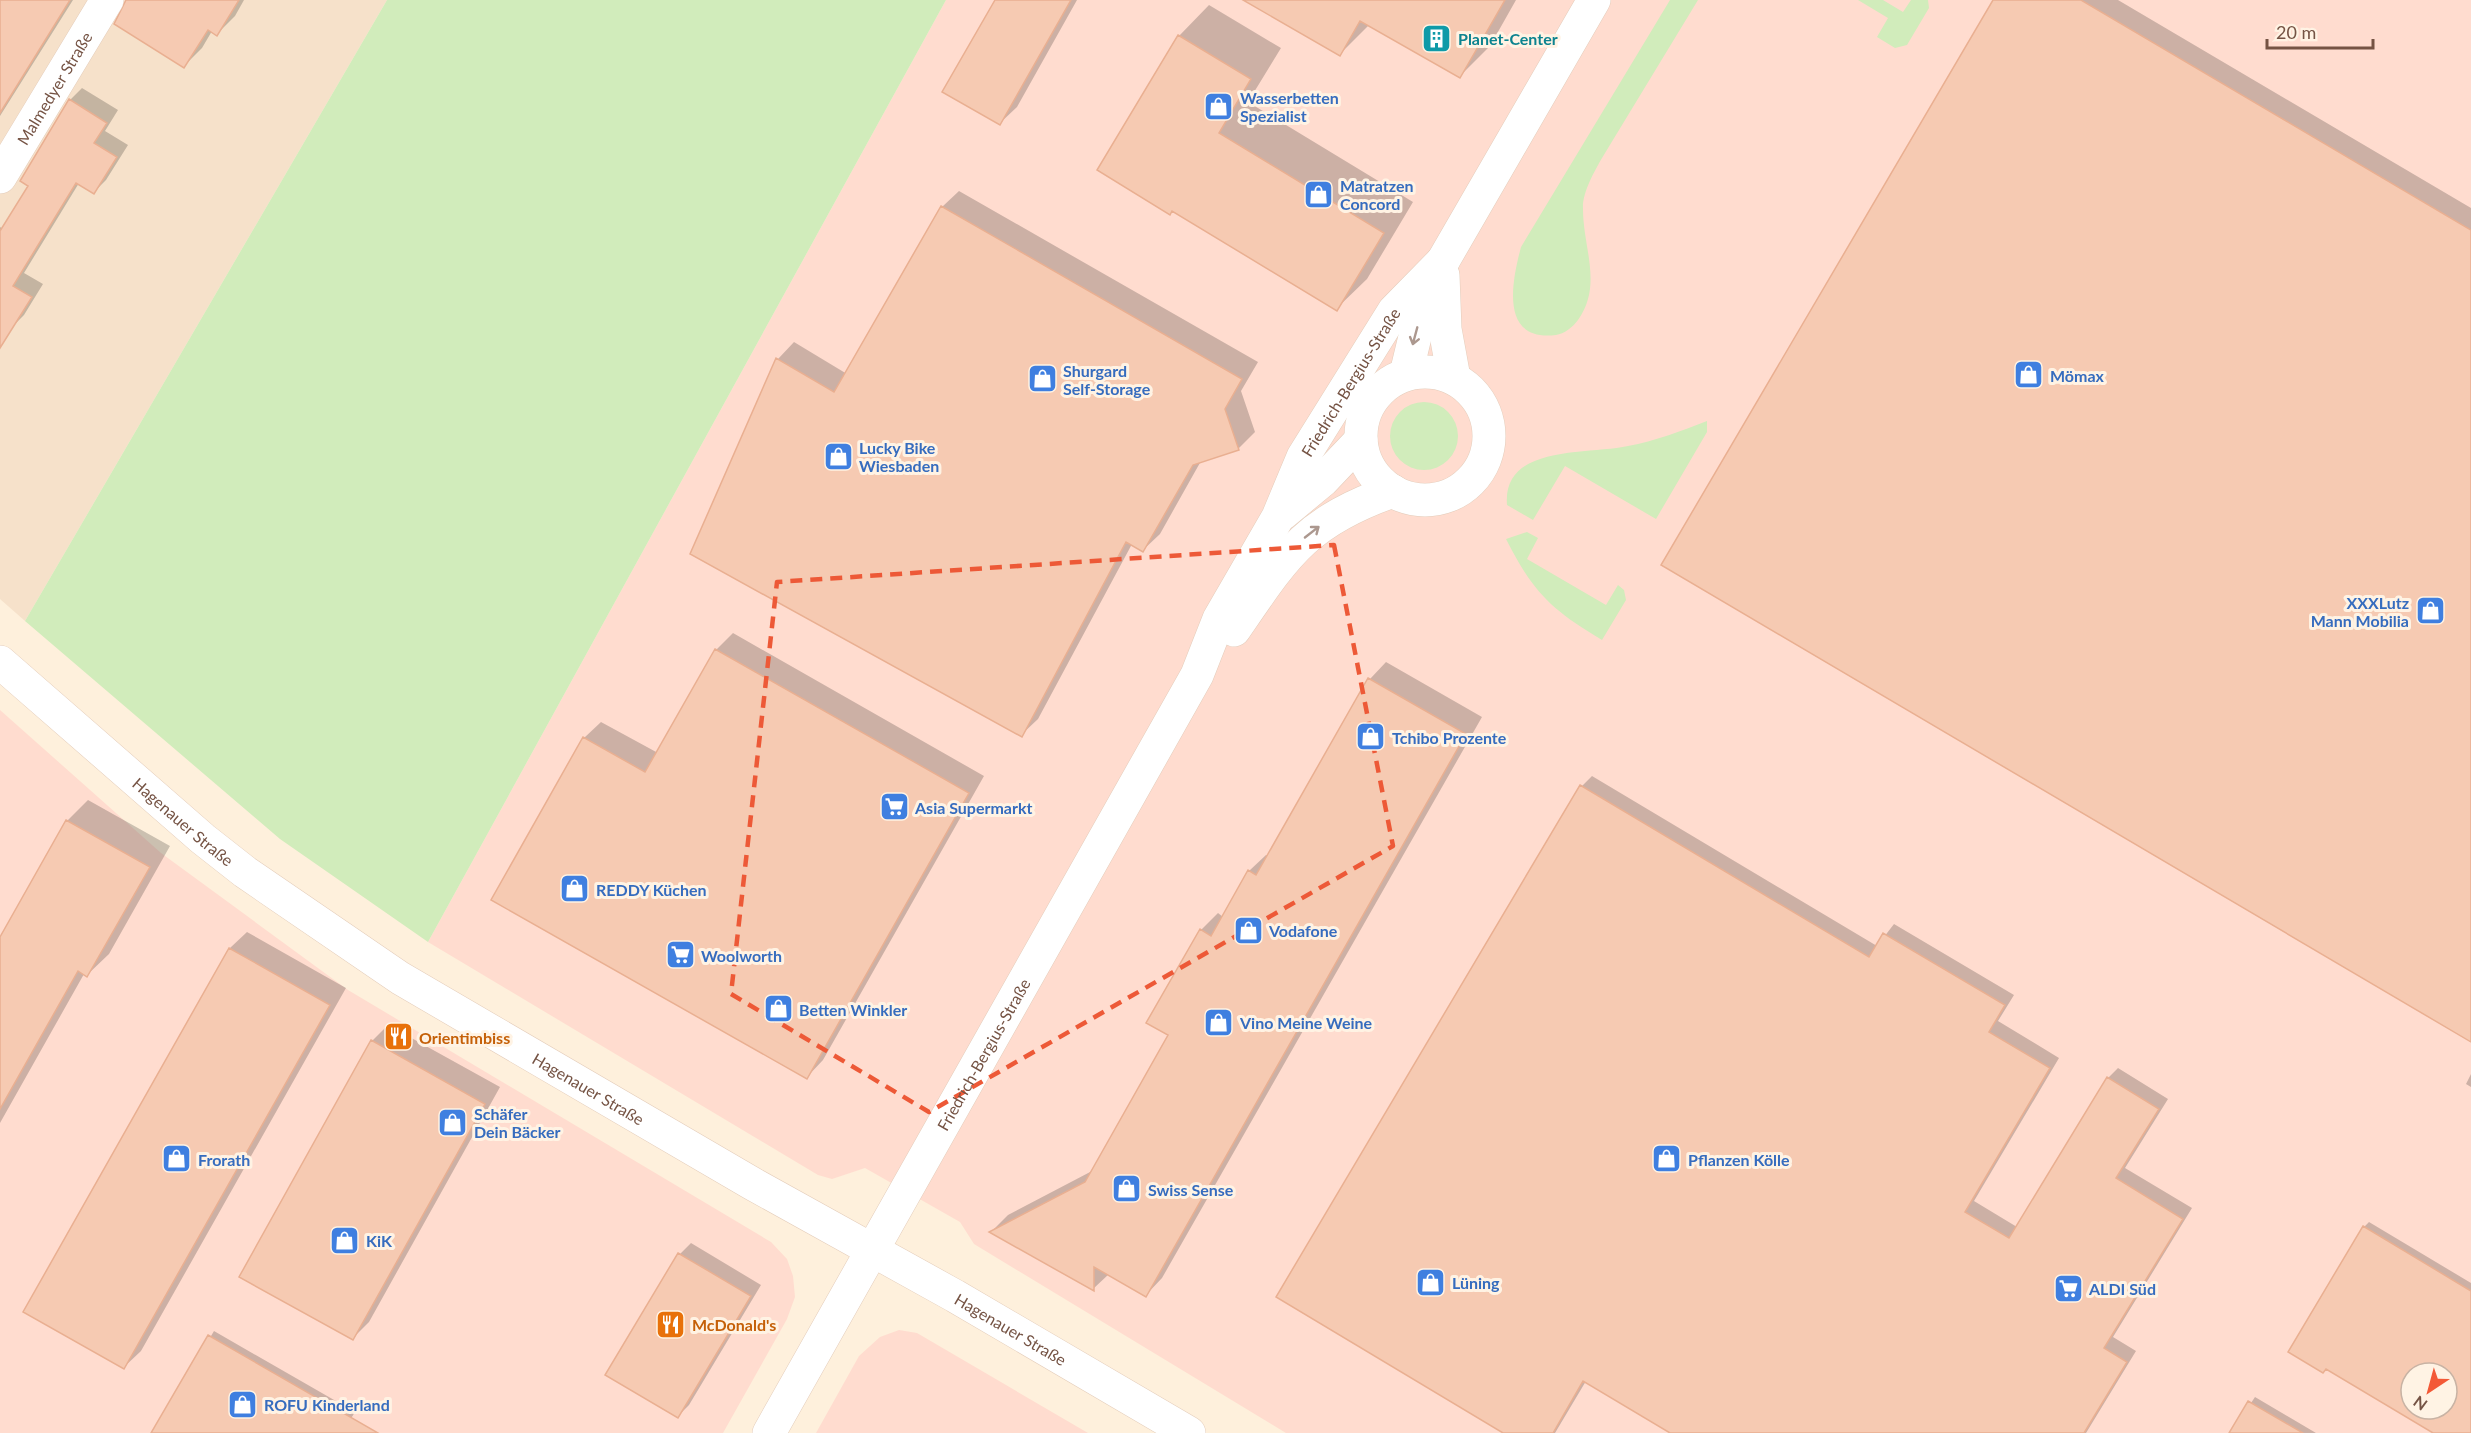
<svg xmlns="http://www.w3.org/2000/svg" width="2471" height="1433" font-family="Lato,sans-serif">
	<style>
		.residential { fill: #f6e1ca }
		.commercial { fill: #ffdccf; fill-rule: evenodd }
		.green { fill: #d1ecbb }
		.shadow { fill: #0003; fill-rule: evenodd }
		.building { fill: #f6cab2; stroke: #e9af91; stroke-width: 1.5; fill-rule: evenodd }
		.lines { fill: none; stroke-linecap: round; stroke-linejoin: round }
		.minor-casing { stroke: #e4cdbb; stroke-width: 34 }
		.tertiary-casing { stroke: #e4cdbb; stroke-width: 34 }
		.minor { stroke: #fff; stroke-width: 33 }
		.tertiary { stroke: #fff; stroke-width: 33 }
		.oneway { stroke: #ac988f }
		.marked { fill: none; stroke: #ed5937; stroke-width: 4.5; stroke-dasharray: 12 8; stroke-linejoin: round }
		.labels { text-anchor: middle; dominant-baseline: central; stroke-width: 6; stroke-linejoin: round; paint-order: stroke }
		.culture-label { font-size: 16px; font-weight: bold; fill: #0d838f; stroke: #fff3e4; text-anchor: start }
		.street-label { font-size: 16px; fill: #755344; stroke: #fff3e4 }
		.shop-label { font-size: 16px; font-weight: bold; fill: #366cbe; stroke: #fff3e4; text-anchor: start }
		.food-label { font-size: 16px; font-weight: bold; fill: #c56008; stroke: #fff3e4; text-anchor: start }
	</style>
	<rect width="100%" height="100%" fill="#fef0dc"/>
	<!-- residential -->
	<path class="residential" d="M 0,0 L 387,0 L 25,621 L 0,599 Z"/>
	<!-- commercial -->
	<path class="commercial" d="M 946,0 L 2471,0 L 2471,1433 L 1286,1433 L 974,1244 L 960,1222 L 865,1168 L 832,1179 L 818,1175 L 428,942 ZM 2411,1373 L 2447,1373 L 2447,1409 L 2411,1409 Z
		M 0,710 L 161,853 L 348,990 L 771,1242 L 787,1259 L 793,1276 L 795,1297 L 787,1319 L 723,1433 L 0,1433 Z
		M 899,1330 L 917,1333 L 1088,1433 L 816,1433 L 859,1356 L 880,1337 Z"/>
	<!-- green -->
	<path class="green" d="M 387,0 L 946,0 L 428,942 L 280,839 L 25,621 Z
		M 1670,0 L 1698,0 L 1602,158 C 1594,172 1582,193 1583,209 C 1583,248 1603,285 1578,320 C 1573,327 1564,334 1556,335 C 1499,342 1512,281 1521,247 Z
		M 1858,0 L 1883,0 L 1903,12 L 1911,0 L 1928,0 L 1929,8 L 1907,45 L 1895,48 L 1877,37 L 1888,18 Z
		M1390 436a34 34 0 1 1 68 0a34 34 0 1 1-68 0Z
		M 1707,421 L 1707,432 L 1656,519 L 1565,466 L 1533,520 L 1507,505 C 1502,444 1588,455 1628,446 C 1655,441 1681,431 1707,421 Z
		M 1527,532 L 1538,538 L 1527,559 L 1606,605 L 1618,585 L 1624,590 L 1626,600 L 1602,640 C 1550,609 1533,592 1506,539 Z"/>
	<!-- shadow -->
	<path class="shadow" d="M 15,0 L 73,0 L 0,116 L 0,25 Z
		M 131,0 L 244,0 L 235,16 L 217,34 L 212,31 L 202,48 L 184,66 Z
		M 996,0 L 1077,0 L 1017,107 L 1000,123 Z
		M 1246,0 L 1516,0 L 1490,46 L 1460,76 L 1370,24 L 1340,54 Z
		M 1995,0 L 2118,0 L 2471,208 L 2471,1040 Z
		M 1209,5 L 1281,48 L 1248,102 L 1413,202 L 1367,279 L 1336,309 L 1172,210 L 1179,36 Z
		M 82,88 L 118,110 L 105,131 L 128,145 L 106,180 L 94,192 L 79,183 L 24,273 L 43,284 L 24,315 L 12,327 L 0,320 L 0,227 L 3,229 L 30,185 L 70,100 Z
		M 959,191 L 1258,362 L 1241,391 L 1255,432 L 1238,449 L 1201,461 L 1160,534 L 1143,550 L 1132,544 L 1038,719 L 1021,735 L 692,553 L 778,359 L 794,342 L 847,374 L 942,207 Z
		M 733,633 L 984,776 L 823,1060 L 807,1077 L 584,738 L 601,722 L 658,753 L 716,650 Z
		M 1386,662 L 1482,717 L 1162,1278 L 1146,1295 L 1109,1274 L 1093,1289 L 992,1231 L 1008,1215 L 1092,1171 L 1170,1035 L 1201,930 L 1218,913 L 1223,917 L 1249,871 L 1266,855 L 1269,856 L 1370,679 Z
		M 1592,776 L 1877,946 L 1894,924 L 2014,995 L 1998,1021 L 2059,1058 L 1974,1201 L 2017,1227 L 2108,1078 L 2118,1068 L 2168,1099 L 2125,1168 L 2192,1208 L 2113,1337 L 2136,1351 L 2086,1433 L 1673,1433 L 1586,1381 L 1555,1433 L 1506,1433 L 1582,786 Z
		M 88,800 L 170,846 L 109,954 L 87,975 L 84,974 L 0,1123 L 0,940 L 67,821 Z
		M 247,932 L 346,988 L 141,1351 L 124,1367 L 25,1312 L 230,948 Z
		M 388,1025 L 500,1087 L 369,1322 L 353,1338 L 372,1041 Z
		M 2471,1074 L 2471,1087 L 2466,1084 Z
		M 2369,1222 L 2471,1283 L 2471,1433 L 2436,1433 L 2326,1367 L 2364,1227 ZM 2411,1373 L 2447,1373 L 2447,1409 L 2411,1409 Z
		M 691,1243 L 761,1285 L 689,1405 L 678,1416 L 607,1374 L 680,1254 Z
		M 214,1331 L 355,1412 L 342,1433 L 153,1433 Z
		M 2255,1397 L 2316,1433 L 2231,1433 Z"/>
	<!-- building -->
	<path class="building" d="M 0,0 L 70,0 L 0,113 Z
		M 126,0 L 239,0 L 217,36 L 208,30 L 184,68 L 114,24 Z
		M 995,0 L 1071,0 L 1000,125 L 942,92 Z
		M 1243,0 L 1505,0 L 1460,78 L 1360,21 L 1340,56 Z
		M 1993,0 L 2081,0 L 2471,230 L 2471,1042 L 1661,565 Z
		M 1178,35 L 1251,79 L 1219,133 L 1384,233 L 1337,311 L 1172,211 L 1170,215 L 1097,170 Z
		M 69,99 L 107,123 L 94,143 L 117,157 L 94,194 L 76,183 L 13,286 L 32,297 L 0,348 L 0,231 L 28,186 L 20,181 Z
		M 941,206 L 1242,379 L 1225,409 L 1239,450 L 1193,465 L 1143,552 L 1126,542 L 1022,737 L 690,554 L 776,358 L 834,392 Z
		M 715,649 L 969,793 L 807,1079 L 491,900 L 583,737 L 645,772 Z
		M 1368,678 L 1466,734 L 1146,1297 L 1094,1267 L 1094,1291 L 989,1232 L 1085,1182 L 1168,1035 L 1146,1023 L 1200,929 L 1211,936 L 1248,870 L 1256,875 Z
		M 1580,785 L 1869,957 L 1883,933 L 2005,1005 L 1989,1032 L 2050,1068 L 1965,1212 L 2009,1238 L 2107,1077 L 2159,1109 L 2116,1178 L 2183,1219 L 2104,1348 L 2127,1362 L 2084,1433 L 1670,1433 L 1583,1381 L 1553,1433 L 1503,1433 L 1276,1297 Z
		M 66,820 L 150,867 L 87,977 L 78,971 L 0,1109 L 0,937 Z
		M 229,948 L 330,1005 L 124,1369 L 23,1312 Z
		M 371,1040 L 485,1104 L 353,1340 L 239,1277 Z
		M 2363,1226 L 2471,1291 L 2471,1433 L 2433,1433 L 2326,1369 L 2323,1373 L 2288,1352 ZM 2411,1373 L 2447,1373 L 2447,1409 L 2411,1409 Z
		M 678,1253 L 751,1296 L 678,1418 L 605,1375 Z
		M 208,1335 L 378,1433 L 151,1433 Z
		M 2248,1401 L 2303,1433 L 2229,1433 Z"/>
	<g class="lines">
		<defs>
			<g id="minor">
				<path id="s1" d="M 0,177 L 107,0"/>
				<path d="M 1443,275 L 1445,329 L 1454,378"/>
				<circle cx="1425" cy="436" r="64"/>
				<path d="M 1406,374 L 1419,320 L 1443,261 L 1594,0"/>
				<path d="M 1282,514 L 1323,480 L 1361,440"/>
				<path d="M 1234,630 C 1285,556 1304,522 1393,491"/>
				<path id="s2" d="M 769,1433 L 1197,675 L 1219,619 L 1278,517 L 1303,457 L 1394,311 L 1443,261"/>
			</g>
			<g id="tertiary">
				<path id="s3" d="M 0,662 L 203,839 L 245,872 L 400,978 L 753,1184 L 955,1296 L 1189,1433"/>
			</g>
		</defs>
		<!-- minor casing -->
		<use href="#minor" class="minor-casing"/>
		<!-- tertiary casing -->
		<use href="#tertiary" class="tertiary-casing"/>
		<!-- minor -->
		<use href="#minor" class="minor"/>
		<!-- tertiary -->
		<use href="#tertiary" class="tertiary"/>
	</g>
	<!-- one-way arrows -->
	<defs><path id="oneway-shaft" d="M-6 0H5M1.5-3L5.5 0L1.5 3" fill="none" stroke-width="1.6" stroke-linecap="round" stroke-linejoin="round" transform="scale(1.5)"/></defs>
	<g class="oneway">
		<use href="#oneway-shaft" transform="translate(1415 336) rotate(105)"/>
		<use href="#oneway-shaft" transform="translate(1312 532) rotate(-38)"/>
	</g>
	<!-- marked area -->
	<path class="marked" d="M 1334,545 L 1393,846 L 929,1112 L 731,994 L 777,582 Z"/>
	<!-- icons -->
	<defs>
		<symbol id="building-square" viewBox="-11 -11 22 22"><rect x="-9" y="-9" width="18" height="18" rx="4" fill="#0f9aa8" stroke="#fff3e4"/><path d="M-4-6H4V6H1V3H-1V6H-4ZM-2.5-4.3h1.7v1.8h-1.7ZM.8-4.3h1.7v1.8H.8ZM-2.5-1h1.7V.8h-1.7ZM.8-1h1.7V.8H.8Z" fill="#fff"/></symbol>
		<symbol id="shop-square" viewBox="-11 -11 22 22"><rect x="-9" y="-9" width="18" height="18" rx="4" fill="#3f7fe0" stroke="#fff3e4"/><path d="M-5-2.5h2.3a2.7 3.5 0 0 1 5.4 0H5L5.5 6h-11ZM-1.5-2.5h3a1.5 2.3 0 0 0-3 0Z" fill="#fff"/></symbol>
		<symbol id="supermarket-square" viewBox="-11 -11 22 22"><rect x="-9" y="-9" width="18" height="18" rx="4" fill="#3f7fe0" stroke="#fff3e4"/><path d="M-6-5.5h2.5l.6 2H6L4.5 2H-2.5L-4.4-4H-6ZM-1.5 3.2a1.3 1.3 0 1 0 .1 0ZM3 3.2a1.3 1.3 0 1 0 .1 0Z" fill="#fff"/></symbol>
		<symbol id="restaurant-square" viewBox="-11 -11 22 22"><rect x="-9" y="-9" width="18" height="18" rx="4" fill="#e8710a" stroke="#fff3e4"/><path d="M-5-6h1v4h1v-4h1v4h1v-4h1v5L-1.5 .5V6h-2V.5L-5-1ZM5-6V6H3V1.5H1.5Q1.5-4 5-6Z" fill="#fff"/></symbol>
	</defs>
	<g fill-rule="evenodd">
		<use href="#building-square" x="1420" y="22" width="33" height="33"/>
		<use href="#shop-square" x="1202" y="90" width="33" height="33"/>
		<use href="#shop-square" x="1302" y="178" width="33" height="33"/>
		<use href="#shop-square" x="2012" y="358" width="33" height="33"/>
		<use href="#shop-square" x="1026" y="362" width="33" height="33"/>
		<use href="#shop-square" x="822" y="440" width="33" height="33"/>
		<use href="#shop-square" x="2414" y="594" width="33" height="33"/>
		<use href="#shop-square" x="1354" y="720" width="33" height="33"/>
		<use href="#supermarket-square" x="878" y="790" width="33" height="33"/>
		<use href="#shop-square" x="558" y="872" width="33" height="33"/>
		<use href="#shop-square" x="1232" y="914" width="33" height="33"/>
		<use href="#supermarket-square" x="664" y="938" width="33" height="33"/>
		<use href="#shop-square" x="762" y="992" width="33" height="33"/>
		<use href="#shop-square" x="1202" y="1006" width="33" height="33"/>
		<use href="#restaurant-square" x="382" y="1020" width="33" height="33"/>
		<use href="#shop-square" x="436" y="1106" width="33" height="33"/>
		<use href="#shop-square" x="160" y="1142" width="33" height="33"/>
		<use href="#shop-square" x="1650" y="1142" width="33" height="33"/>
		<use href="#shop-square" x="1110" y="1172" width="33" height="33"/>
		<use href="#shop-square" x="328" y="1224" width="33" height="33"/>
		<use href="#shop-square" x="1414" y="1266" width="33" height="33"/>
		<use href="#supermarket-square" x="2052" y="1272" width="33" height="33"/>
		<use href="#restaurant-square" x="654" y="1308" width="33" height="33"/>
		<use href="#shop-square" x="226" y="1388" width="33" height="33"/>
	</g>
	<g class="labels">
		<!-- culture labels -->
		<g class="culture-label">
			<text x="1458" y="38">Planet-Center</text>
		</g>
		<!-- street labels -->
		<g class="street-label">
			<text stroke="none"><textPath href="#s1" startOffset="104">Malmedyer Straße</textPath></text>
			<text stroke="none"><textPath href="#s2" startOffset="1202">Friedrich-Bergius-Straße</textPath></text>
			<text stroke="none"><textPath href="#s3" startOffset="243">Hagenauer Straße</textPath></text>
			<text stroke="none"><textPath href="#s2" startOffset="435">Friedrich-Bergius-Straße</textPath></text>
			<text stroke="none"><textPath href="#s3" startOffset="729">Hagenauer Straße</textPath></text>
			<text stroke="none"><textPath href="#s3" startOffset="1215">Hagenauer Straße</textPath></text>
		</g>
		<!-- shop labels -->
		<g class="shop-label">
			<text x="1240" y="97">Wasserbetten<tspan x="1240" dy="18">Spezialist</tspan></text>
			<text x="1340" y="185">Matratzen<tspan x="1340" dy="18">Concord</tspan></text>
			<text x="1063" y="370">Shurgard<tspan x="1063" dy="18">Self-Storage</tspan></text>
			<text x="2050" y="375">Mömax</text>
			<text x="859" y="447">Lucky Bike<tspan x="859" dy="18">Wiesbaden</tspan></text>
			<text x="2409" y="602" text-anchor="end">XXXLutz<tspan x="2409" dy="18">Mann Mobilia</tspan></text>
			<text x="1392" y="737">Tchibo Prozente</text>
			<text x="915" y="807">Asia Supermarkt</text>
			<text x="596" y="889">REDDY Küchen</text>
			<text x="1269" y="930">Vodafone</text>
			<text x="701" y="955">Woolworth</text>
			<text x="799" y="1009">Betten Winkler</text>
			<text x="1240" y="1022">Vino Meine Weine</text>
			<text x="474" y="1113">Schäfer<tspan x="474" dy="18">Dein Bäcker</tspan></text>
			<text x="198" y="1159">Frorath</text>
			<text x="1688" y="1159">Pflanzen Kölle</text>
			<text x="1148" y="1189">Swiss Sense</text>
			<text x="366" y="1240">KiK</text>
			<text x="1452" y="1282">Lüning</text>
			<text x="2089" y="1288">ALDI Süd</text>
			<text x="264" y="1404">ROFU Kinderland</text>
		</g>
		<!-- food labels -->
		<g class="food-label">
			<text x="419" y="1037">Orientimbiss</text>
			<text x="692" y="1324">McDonald's</text>
		</g>
	</g>
	<!-- north arrow -->
	<g transform="translate(2429 1391) rotate(216)"><circle r="28" fill="#fff3e4" stroke="#c8b3a4" stroke-width="1.5"/>
	<path d="M0-4.5L10 22L0 15L-10 22Z" fill="#f35936"/>
	<text y="-9" font-size="16" font-weight="bold" text-anchor="middle" fill="#755344">N</text>
	</g>
	<!-- scale -->
	<path d="M2267 39v9h106v-9" fill="none" stroke="#755344" stroke-width="3"/>
	<text x="2276" y="39" font-size="18" fill="#755344" stroke="#fff3e4" stroke-width="4.5" paint-order="stroke">20 m</text>
</svg>
